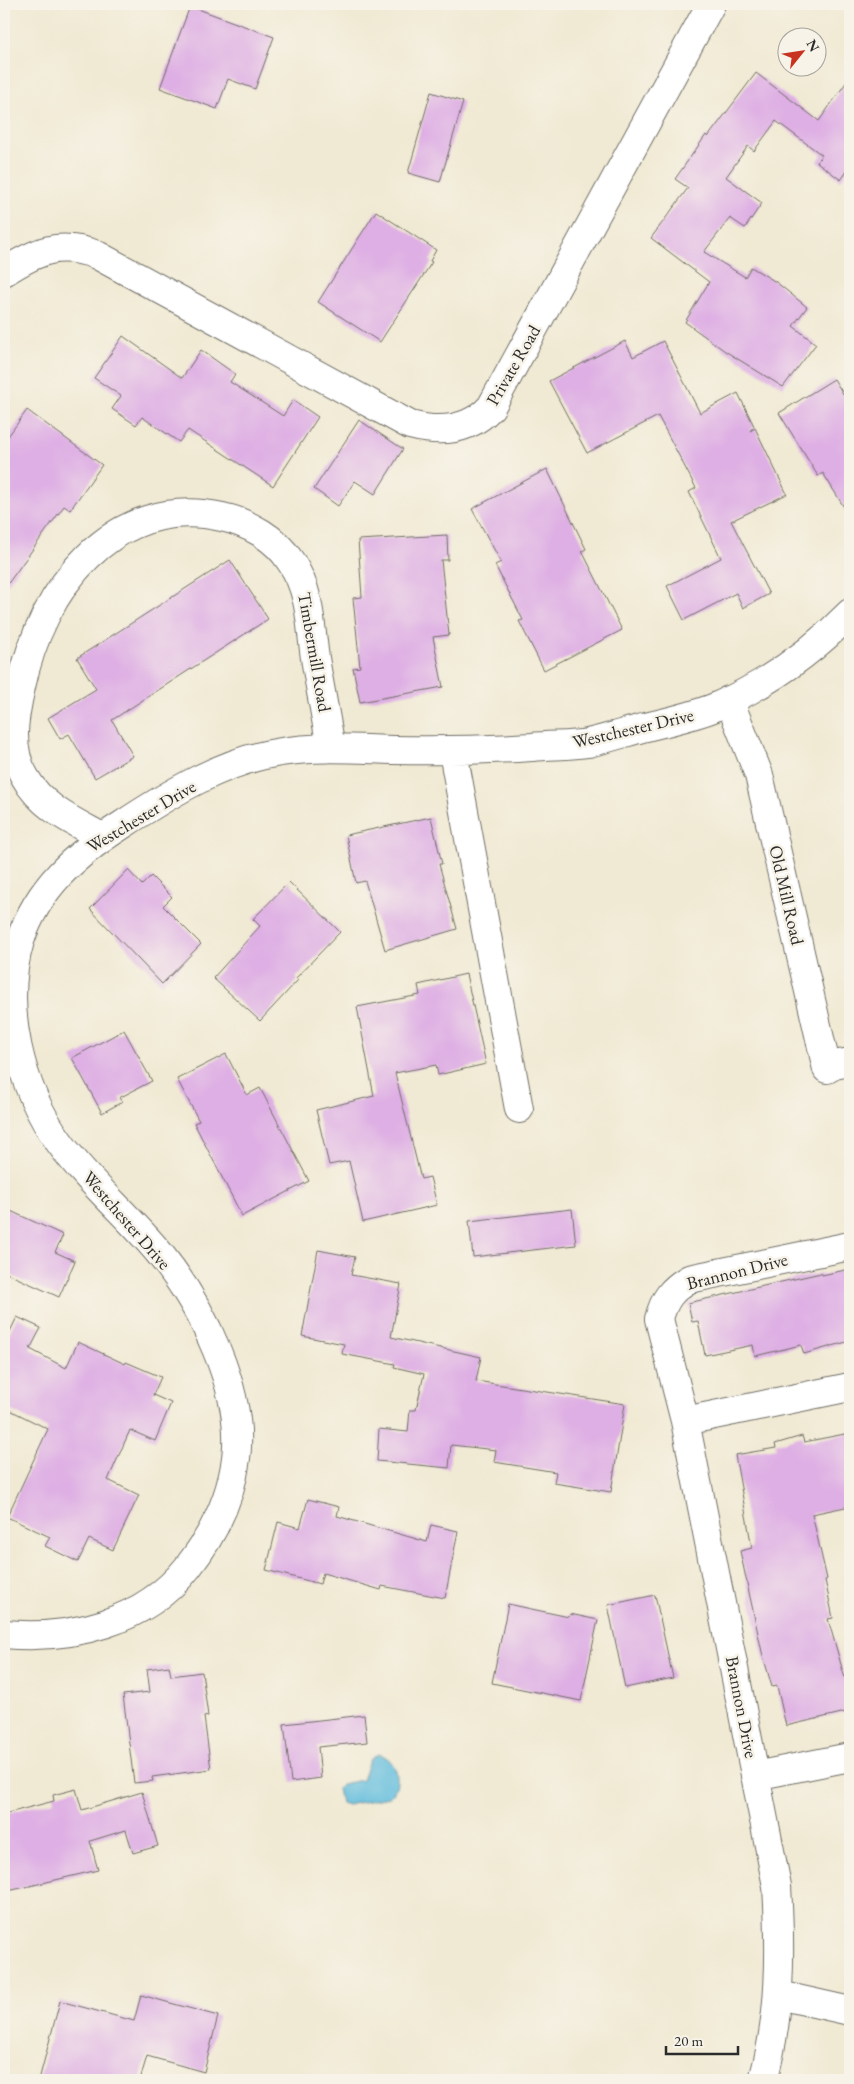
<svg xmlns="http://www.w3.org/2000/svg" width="854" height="2084" font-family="'EB Garamond',serif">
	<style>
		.water { fill: #5fbcdd; stroke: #457484 }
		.building { fill: #deafe4 }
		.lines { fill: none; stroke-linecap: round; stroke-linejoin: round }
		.minor-casing { stroke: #706e66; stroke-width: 30 }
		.minor { stroke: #fff; stroke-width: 28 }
		.labels { text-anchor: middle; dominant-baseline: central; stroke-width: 5; stroke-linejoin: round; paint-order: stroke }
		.street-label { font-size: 18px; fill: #2b2b2b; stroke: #f7f3e8 }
	</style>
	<rect width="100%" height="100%" fill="#f7f3e8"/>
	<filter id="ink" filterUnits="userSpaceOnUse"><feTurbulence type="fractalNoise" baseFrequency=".02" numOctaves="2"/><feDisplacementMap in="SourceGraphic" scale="10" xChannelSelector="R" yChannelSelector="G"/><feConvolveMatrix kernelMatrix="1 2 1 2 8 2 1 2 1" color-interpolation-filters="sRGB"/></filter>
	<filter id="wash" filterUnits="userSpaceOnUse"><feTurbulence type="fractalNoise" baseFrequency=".0096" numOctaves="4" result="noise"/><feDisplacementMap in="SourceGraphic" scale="20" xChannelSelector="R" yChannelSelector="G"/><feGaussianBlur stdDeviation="1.12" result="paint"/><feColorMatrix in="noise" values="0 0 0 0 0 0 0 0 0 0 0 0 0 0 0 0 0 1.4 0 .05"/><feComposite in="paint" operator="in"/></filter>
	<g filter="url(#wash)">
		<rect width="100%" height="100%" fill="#f0e9d3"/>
		<!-- water -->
		<path class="water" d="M 378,1754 C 397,1757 404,1786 389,1797 L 347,1805 L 341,1803 L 338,1789 L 341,1784 L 362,1780 L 369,1760 Z"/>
		<g id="blocks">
			<!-- building -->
			<path class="building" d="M 190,6 L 274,37 L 255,89 L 228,79 L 217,109 L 160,88 Z
				M 756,73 L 819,121 L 850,77 L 850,167 L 841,180 L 817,162 L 822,155 L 776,121 L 754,151 L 748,146 L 726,177 L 762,203 L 745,228 L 730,218 L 704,252 L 745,277 L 751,267 L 776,282 L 807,307 L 793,326 L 816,344 L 783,387 L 725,351 L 685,322 L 709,282 L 651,238 L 688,188 L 675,179 L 706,135 L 708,137 Z
				M 431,92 L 463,102 L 440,182 L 408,173 Z
				M 376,211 L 436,250 L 430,261 L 432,262 L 380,342 L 318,302 Z
				M 123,336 L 182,378 L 201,350 L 235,374 L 230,382 L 283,416 L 293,400 L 318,417 L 273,486 L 188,430 L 179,442 L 142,417 L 136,425 L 112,409 L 121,396 L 94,378 Z
				M 625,341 L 633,357 L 663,341 L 700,413 L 738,393 L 754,426 L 750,431 L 755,428 L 787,494 L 731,521 L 769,594 L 743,608 L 736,593 L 684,620 L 667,586 L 721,558 L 689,492 L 696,488 L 658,416 L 587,453 L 549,381 Z
				M 834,379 L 850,405 L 850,517 L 823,473 L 818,476 L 779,413 Z
				M 27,410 L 102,465 L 70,510 L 64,506 L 4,589 L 4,442 Z
				M 359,420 L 403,449 L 375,494 L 355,481 L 338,506 L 314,489 Z
				M 547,469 L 586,549 L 582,551 L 622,630 L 544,670 L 519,621 L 523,620 L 495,565 L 501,562 L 472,509 Z
				M 447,535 L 448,560 L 441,560 L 449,635 L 433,637 L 443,687 L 360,702 L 353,668 L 360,667 L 353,598 L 362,597 L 358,540 Z
				M 230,560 L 268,619 L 112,720 L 133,756 L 95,778 L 69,734 L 60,739 L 48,718 L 96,689 L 77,658 Z
				M 431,817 L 442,864 L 439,864 L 457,929 L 385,950 L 365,881 L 356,883 L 346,835 Z
				M 128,870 L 142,885 L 151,876 L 172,897 L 163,906 L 201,944 L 162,984 L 90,909 Z
				M 289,882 L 340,932 L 296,978 L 298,980 L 260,1021 L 213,978 L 260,926 L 253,919 Z
				M 466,974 L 486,1064 L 438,1075 L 436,1065 L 395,1073 L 421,1179 L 430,1177 L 437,1205 L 363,1222 L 349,1161 L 329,1165 L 316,1110 L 374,1096 L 357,1007 L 420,995 L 418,985 Z
				M 124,1030 L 152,1081 L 119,1098 L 122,1102 L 102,1113 L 72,1058 Z
				M 226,1054 L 247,1095 L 260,1088 L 309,1181 L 242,1216 L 194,1123 L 199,1121 L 177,1079 Z
				M 4,1208 L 63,1235 L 55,1252 L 75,1261 L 59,1297 L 4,1272 Z
				M 572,1209 L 576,1245 L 473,1257 L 469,1221 Z
				M 318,1250 L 355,1257 L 351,1275 L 401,1284 L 391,1337 L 481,1357 L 476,1381 L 625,1404 L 611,1492 L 554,1483 L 556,1472 L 494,1462 L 496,1450 L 451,1445 L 449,1468 L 377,1461 L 379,1429 L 408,1432 L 410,1410 L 416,1410 L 424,1374 L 394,1367 L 395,1364 L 342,1354 L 344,1344 L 302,1336 Z
				M 850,1269 L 850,1341 L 804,1354 L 801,1345 L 755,1356 L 753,1345 L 705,1355 L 698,1321 L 692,1322 L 688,1303 L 821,1273 L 822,1275 Z
				M 17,1317 L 41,1328 L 30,1349 L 66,1368 L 78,1342 L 125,1364 L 126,1362 L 161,1377 L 153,1395 L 171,1403 L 155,1441 L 130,1430 L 108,1480 L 139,1495 L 113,1550 L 89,1539 L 78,1562 L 45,1546 L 50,1537 L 7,1517 L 48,1429 L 4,1407 L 4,1344 Z
				M 850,1433 L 850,1506 L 812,1514 L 827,1579 L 825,1580 L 833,1618 L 828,1619 L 850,1696 L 850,1711 L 786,1726 L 777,1686 L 772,1687 L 762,1652 L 740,1551 L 752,1548 L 735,1455 L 776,1448 L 775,1444 L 802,1436 L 804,1442 Z
				M 308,1499 L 339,1507 L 337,1516 L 427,1542 L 431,1525 L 458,1531 L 445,1598 L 382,1586 L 381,1590 L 323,1573 L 320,1584 L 266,1570 L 278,1522 L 300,1528 Z
				M 655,1595 L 673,1678 L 625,1688 L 608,1605 Z
				M 508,1604 L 569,1617 L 570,1614 L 598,1620 L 581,1701 L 492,1683 Z
				M 169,1666 L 171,1676 L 202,1672 L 208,1716 L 204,1717 L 211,1769 L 152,1777 L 153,1781 L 134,1783 L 123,1695 L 150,1692 L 147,1669 Z
				M 364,1715 L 367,1742 L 318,1747 L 321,1778 L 291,1782 L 284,1724 Z
				M 76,1789 L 82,1810 L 142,1792 L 158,1846 L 133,1853 L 126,1830 L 90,1841 L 98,1870 L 4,1892 L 4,1814 L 54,1801 L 53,1795 Z
				M 141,1995 L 218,2016 L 204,2072 L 147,2056 L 140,2080 L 39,2080 L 60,2001 L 134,2021 Z"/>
		</g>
	</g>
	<g filter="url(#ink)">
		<use href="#blocks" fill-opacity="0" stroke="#706e66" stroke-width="1"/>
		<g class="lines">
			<defs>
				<path id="minor" d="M 4,272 C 37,251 58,241 97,255 L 410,425 C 440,433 469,431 491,407 L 711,4
					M 729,700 L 759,775 L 827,1069 L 834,1065 L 850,1062
					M 453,752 L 519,1109
					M 102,837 C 73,821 42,808 25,777 C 8,749 14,717 21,687 C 41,590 112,493 222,517 C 249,523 276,538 291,562 C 311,592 310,624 315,658 C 320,688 326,718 331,748
					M 685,1421 L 850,1387
					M 4,1634 C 71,1640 144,1623 188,1567 C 213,1535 231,1500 236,1458 C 245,1392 201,1305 160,1254 C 129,1216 89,1183 60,1143 C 20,1089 0,1007 20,941 C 38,887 75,855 122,825 C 169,794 224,760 281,752 C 318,746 356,749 393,750 C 440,751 485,750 532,747 C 550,745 570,746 588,743 C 606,739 624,733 642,728 C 666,722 690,717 713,708 C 764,686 811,653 850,613
					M 755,1776 L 850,1757
					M 779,1995 L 850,2011
					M 763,2080 C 781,2016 781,1952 777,1886 L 685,1421 L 659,1319 C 664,1299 672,1289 689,1279 L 850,1246"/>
			</defs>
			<!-- minor casing -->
			<use href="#minor" class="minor-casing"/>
			<!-- minor -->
			<use href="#minor" class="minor"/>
		</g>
	</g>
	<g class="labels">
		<!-- street labels -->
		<g class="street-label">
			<text transform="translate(513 365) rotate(-60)">Private Road</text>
			<text transform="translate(315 652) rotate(80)">Timbermill Road</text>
			<text transform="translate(633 728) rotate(-13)">Westchester Drive</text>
			<text transform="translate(141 816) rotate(-31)">Westchester Drive</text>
			<text transform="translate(787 895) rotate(77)">Old Mill Road</text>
			<text transform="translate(127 1220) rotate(49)">Westchester Drive</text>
			<text transform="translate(737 1271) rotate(-14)">Brannon Drive</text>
			<text transform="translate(742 1707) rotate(79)">Brannon Drive</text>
		</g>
	</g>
	<!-- margin -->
	<rect width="854" height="2084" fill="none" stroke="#f7f3e8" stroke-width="20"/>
	<!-- north arrow -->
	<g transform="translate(802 52) rotate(60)"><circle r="24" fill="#f7f3e8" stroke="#a5a39c"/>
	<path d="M0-4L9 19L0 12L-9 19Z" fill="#c8321e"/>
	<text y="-8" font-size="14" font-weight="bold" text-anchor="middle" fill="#2b2b2b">N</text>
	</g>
	<!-- scale -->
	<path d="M666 2046v8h72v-8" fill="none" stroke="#2b2b2b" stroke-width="2.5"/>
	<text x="674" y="2046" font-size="15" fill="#2b2b2b" stroke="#f7f3e8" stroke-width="4" paint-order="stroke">20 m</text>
</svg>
